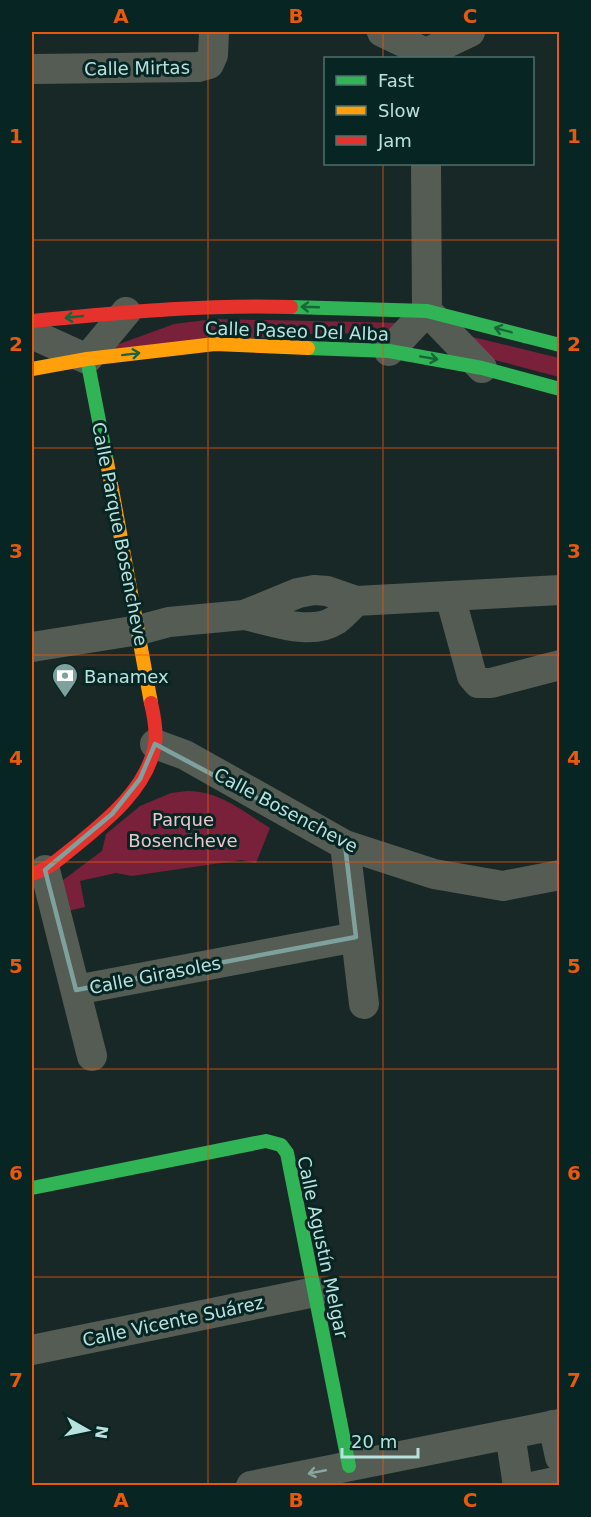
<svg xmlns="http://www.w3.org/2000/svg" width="591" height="1517" font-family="'DejaVu Sans',sans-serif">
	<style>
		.green { fill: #79203a }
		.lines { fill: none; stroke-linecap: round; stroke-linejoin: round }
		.street { stroke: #545c54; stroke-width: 30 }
		.fast { stroke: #30b455; stroke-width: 14 }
		.slow { stroke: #ff9f0a; stroke-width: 14 }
		.jam { stroke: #e5322d; stroke-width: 14 }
		.oneway { stroke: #19653a }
		.oneway2 { stroke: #8aa6a0 }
		.marked { fill: none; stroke: #7fa19e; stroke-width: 4.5; stroke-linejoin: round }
		.grid { fill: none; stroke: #e8590c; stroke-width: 1.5; stroke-opacity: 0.55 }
		.labels { text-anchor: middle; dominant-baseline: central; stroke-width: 6; stroke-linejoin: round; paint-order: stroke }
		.street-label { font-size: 18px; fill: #b7e2de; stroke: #062523 }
		.poi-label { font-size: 18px; fill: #b7e2de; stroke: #062523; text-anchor: start }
		.park-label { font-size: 18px; fill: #eac7cc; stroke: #062523 }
		.neatline { fill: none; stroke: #e8590c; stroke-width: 2 }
		.grid-label { font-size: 20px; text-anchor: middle; font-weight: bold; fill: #e8590c }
	</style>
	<rect width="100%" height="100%" fill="#182827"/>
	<!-- green -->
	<path class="green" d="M 214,319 L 403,323 L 387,333 L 311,334 L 103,350 L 174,324 Z
		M 456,333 L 559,358 L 559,377 L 491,359 Z
		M 187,791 C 218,790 244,812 270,828 L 256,863 L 241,860 L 132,876 L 116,873 L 80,881 L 85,907 L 64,912 L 59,883 L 102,851 L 106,834 L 140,806 L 171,793 Z"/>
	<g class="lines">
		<!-- street -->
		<path class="street" d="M 382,32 L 426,53 L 470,32
			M 32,69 L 198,67 L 209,64 L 213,55 L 214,32
			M 426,164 L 427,311 L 482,368
			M 32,334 L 87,359 L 126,312
			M 389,351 L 427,311
			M 450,596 L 472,676 L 478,683 L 491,683 L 560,665
			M 244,615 C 271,620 310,637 336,620 C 343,615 350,607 356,601
			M 32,647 L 139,630 L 169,622 L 244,615 L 298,593 L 314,590 L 327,591 L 356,601 L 560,590
			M 155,744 L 185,755 L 345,845 L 434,874 L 503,886 L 560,875
			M 345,845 L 364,1004
			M 45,870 L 92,1056
			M 76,990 L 356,937
			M 32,1350 L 315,1292
			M 553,1425 L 560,1457
			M 510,1434 L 518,1486
			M 251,1486 L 560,1424
			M 536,1486 L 560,1481"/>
		<!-- fast -->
		<path class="fast" d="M 291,307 L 427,311 L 560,345
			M 308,348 L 389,351 L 482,368 L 560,389
			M 87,359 L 107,462
			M 32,1188 L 266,1141 L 281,1145 L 287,1153 L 349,1466"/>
		<!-- slow -->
		<path class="slow" d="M 32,369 L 87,359 L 215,344 L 308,348
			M 107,462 L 151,703"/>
		<!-- jam -->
		<path class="jam" d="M 32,321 C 118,313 205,304 291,307
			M 32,874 C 49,869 60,858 74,847 C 106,821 148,788 155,744 C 157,731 154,716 151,703"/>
	</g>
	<!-- one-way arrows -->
	<defs><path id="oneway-shaft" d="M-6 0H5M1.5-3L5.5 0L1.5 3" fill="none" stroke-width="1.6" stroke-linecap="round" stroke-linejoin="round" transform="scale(1.5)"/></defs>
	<g class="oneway">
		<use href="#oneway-shaft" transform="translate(310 307) rotate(-178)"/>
		<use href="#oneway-shaft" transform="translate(74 317) rotate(174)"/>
		<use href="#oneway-shaft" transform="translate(503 330) rotate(-165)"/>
		<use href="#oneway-shaft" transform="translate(131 354) rotate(-7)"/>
		<use href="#oneway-shaft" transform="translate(429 358) rotate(10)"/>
	</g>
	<use class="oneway2" href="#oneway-shaft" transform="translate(317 1472) rotate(169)"/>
	<!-- marked area -->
	<path class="marked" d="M 155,744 L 345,845 L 356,937 L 76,990 L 45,870 L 112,814 L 140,779 Z"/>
	<!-- grid -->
	<path class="grid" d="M 208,32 L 208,1486M 383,32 L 383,58M 383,164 L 383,1486M 32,240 L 560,240M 32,448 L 560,448M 32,655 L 560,655M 32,862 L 560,862M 32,1069 L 560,1069M 32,1277 L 560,1277"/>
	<!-- icons -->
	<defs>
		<symbol id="bank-pin" viewBox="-11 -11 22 30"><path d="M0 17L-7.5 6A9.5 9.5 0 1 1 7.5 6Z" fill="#7fa19e" stroke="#062523"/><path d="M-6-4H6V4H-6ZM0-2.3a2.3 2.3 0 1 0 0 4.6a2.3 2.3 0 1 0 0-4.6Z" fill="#fff"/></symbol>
	</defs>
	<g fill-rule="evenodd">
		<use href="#bank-pin" x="50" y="661" width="30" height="40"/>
	</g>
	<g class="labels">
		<!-- street labels -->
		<g class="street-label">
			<text transform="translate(137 68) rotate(-1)">Calle Mirtas</text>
			<text transform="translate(297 331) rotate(2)">Calle Paseo Del Alba</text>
			<text transform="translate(120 534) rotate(79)">Calle Parque Bosencheve</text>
			<text transform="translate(286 810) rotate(28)">Calle Bosencheve</text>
			<text transform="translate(155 975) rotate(-11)">Calle Girasoles</text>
			<text transform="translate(323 1247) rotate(78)">Calle Agustín Melgar</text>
			<text transform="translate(173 1321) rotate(-12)">Calle Vicente Suárez</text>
		</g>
		<!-- poi labels -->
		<g class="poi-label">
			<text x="84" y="676">Banamex</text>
		</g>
		<!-- park labels -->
		<g class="park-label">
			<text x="183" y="819">Parque<tspan x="183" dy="21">Bosencheve</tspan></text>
		</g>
	</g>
	<!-- border -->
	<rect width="591" height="1517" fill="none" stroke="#062523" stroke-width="66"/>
	<!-- legend -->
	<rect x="324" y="57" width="210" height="108" fill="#062523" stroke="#4d716e" stroke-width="1.5"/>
	<rect x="336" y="76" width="30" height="9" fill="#30b455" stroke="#4d716e" stroke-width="1.5"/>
	<text x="378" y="87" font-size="18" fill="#b7e2de">Fast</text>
	<rect x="336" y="106" width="30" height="9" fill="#ff9f0a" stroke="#4d716e" stroke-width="1.5"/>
	<text x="378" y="117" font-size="18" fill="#b7e2de">Slow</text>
	<rect x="336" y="136" width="30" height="9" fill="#e5322d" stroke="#4d716e" stroke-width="1.5"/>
	<text x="378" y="147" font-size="18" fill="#b7e2de">Jam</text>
	<!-- north arrow -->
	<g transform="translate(87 1430) rotate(99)" stroke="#062523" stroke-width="4.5" paint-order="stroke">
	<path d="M0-4.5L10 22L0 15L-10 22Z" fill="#b7e2de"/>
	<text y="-9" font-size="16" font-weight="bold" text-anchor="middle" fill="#b7e2de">N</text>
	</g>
	<!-- scale -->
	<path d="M342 1448v9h76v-9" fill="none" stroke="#b7e2de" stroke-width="3"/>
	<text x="351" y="1448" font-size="18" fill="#b7e2de" stroke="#062523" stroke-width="4.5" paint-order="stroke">20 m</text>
	<rect x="33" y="33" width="525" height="1451" class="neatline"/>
	<g class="grid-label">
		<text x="121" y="23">A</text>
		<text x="296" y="23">B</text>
		<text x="470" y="23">C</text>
		<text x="16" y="143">1</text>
		<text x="574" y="143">1</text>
		<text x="16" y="351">2</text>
		<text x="574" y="351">2</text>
		<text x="16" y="558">3</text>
		<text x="574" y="558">3</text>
		<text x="16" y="765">4</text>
		<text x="574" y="765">4</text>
		<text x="16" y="973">5</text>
		<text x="574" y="973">5</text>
		<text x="16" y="1180">6</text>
		<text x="574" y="1180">6</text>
		<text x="16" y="1387">7</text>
		<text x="574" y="1387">7</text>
		<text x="121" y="1507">A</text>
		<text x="296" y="1507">B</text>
		<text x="470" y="1507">C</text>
	</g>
</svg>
